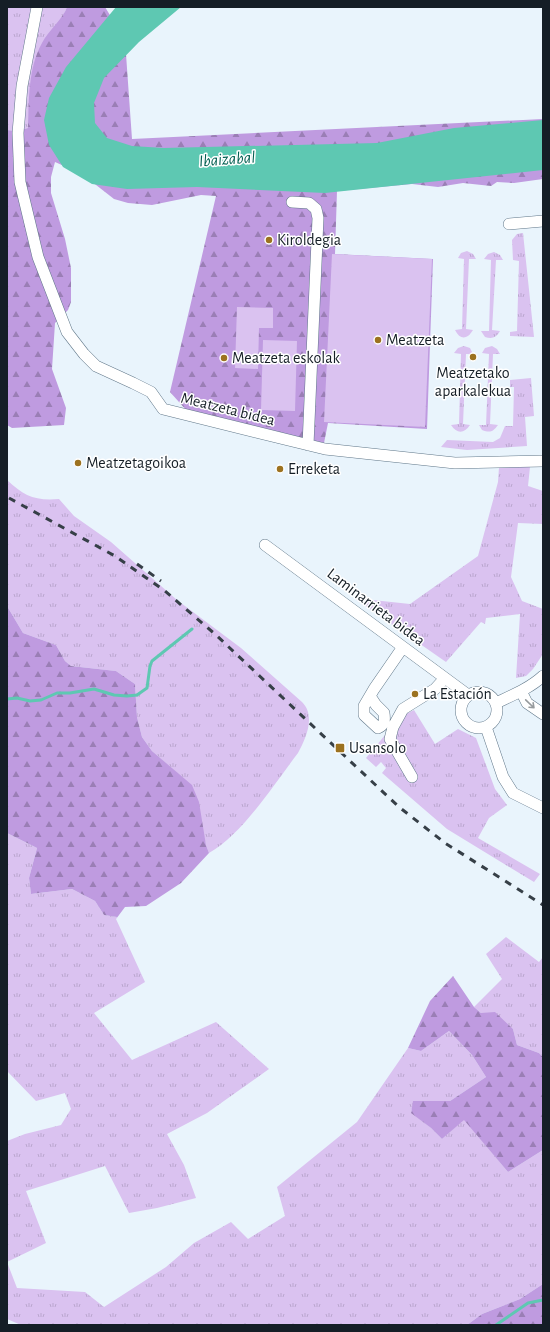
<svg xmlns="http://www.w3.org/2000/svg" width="550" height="1332" font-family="'Alegreya Sans',sans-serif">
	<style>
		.grass { fill: url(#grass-tufts) }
		.forest { fill: url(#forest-firs) }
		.pitch { fill: #dac2f0 }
		.water { fill: #5ec8b2 }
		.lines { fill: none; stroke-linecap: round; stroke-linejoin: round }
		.stream { stroke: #5ec8b2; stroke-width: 3 }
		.minor-casing { stroke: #607789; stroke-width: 12 }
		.minor { stroke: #fff; stroke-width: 11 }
		.rail { stroke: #363f47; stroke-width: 3; stroke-dasharray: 7 7; stroke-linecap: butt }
		.oneway { stroke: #969a9d }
		.poi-dot { fill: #9c7220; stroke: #fff; stroke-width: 1.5 }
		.labels { text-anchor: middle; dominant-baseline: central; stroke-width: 3; stroke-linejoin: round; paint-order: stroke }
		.poi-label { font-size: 16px; fill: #151e26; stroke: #fff; text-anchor: start }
		.street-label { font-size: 16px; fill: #151e26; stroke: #fff }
		.water-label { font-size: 17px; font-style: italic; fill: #005e50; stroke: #fff }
	</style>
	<defs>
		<pattern id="grass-tufts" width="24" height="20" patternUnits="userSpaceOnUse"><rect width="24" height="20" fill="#dac2f0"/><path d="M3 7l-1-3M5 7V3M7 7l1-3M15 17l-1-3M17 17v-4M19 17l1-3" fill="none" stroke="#baa6ce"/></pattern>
		<pattern id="forest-firs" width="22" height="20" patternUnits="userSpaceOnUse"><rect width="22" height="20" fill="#bf9be0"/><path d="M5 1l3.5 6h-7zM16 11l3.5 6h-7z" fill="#9a7eb5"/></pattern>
	</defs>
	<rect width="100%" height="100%" fill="#e9f4fc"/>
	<!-- grass -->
	<path class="grass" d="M 7,7 L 67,7 L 30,91 L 28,128 L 16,131 L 7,130 Z
		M 523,233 L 534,337 L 510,336 L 510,332 L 517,331 L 519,261 L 513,260 L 512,240 L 517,234 Z
		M 467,251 L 473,254 L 476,259 L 469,259 L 466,329 L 473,330 C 467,340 460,340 455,330 L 462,329 L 464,259 L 458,258 L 461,253 Z
		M 494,252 L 500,255 L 503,260 L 496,260 L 492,330 L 500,331 C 496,338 492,339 485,337 L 481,331 L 489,331 L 491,260 L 484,259 L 488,254 Z
		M 464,346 L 470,348 L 473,354 L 466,354 L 463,424 L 470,425 C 464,434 457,434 451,425 L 459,424 L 461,354 L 454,353 L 458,348 Z
		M 492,346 L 497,349 L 500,354 L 493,354 L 490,424 L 498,425 C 493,432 490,433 482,430 L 479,425 L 486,425 L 489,354 L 482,353 L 485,348 Z
		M 531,378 L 534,416 L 525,417 L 527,446 L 467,450 L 441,447 L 447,440 L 493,442 L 500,438 L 505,426 L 513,426 L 514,387 L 510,387 L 510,380 Z
		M 499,467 L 530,467 L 528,486 L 543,491 L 543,524 L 518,523 L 511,577 L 522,601 L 543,609 L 543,654 L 533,669 L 526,676 L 516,678 L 520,614 L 486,618 L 485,624 L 481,622 L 446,662 L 354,598 L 410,604 L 478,556 L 498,482 Z
		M 7,480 C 24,496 35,501 59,499 L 74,516 L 111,542 L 177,600 L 241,648 L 302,702 C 316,716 306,738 298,753 C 275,783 242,835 209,853 L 206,845 L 192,786 L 152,751 L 142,737 L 137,717 L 135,684 L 116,671 L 71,666 L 65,661 L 56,645 L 23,633 L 7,606 Z
		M 414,710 L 435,744 L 458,729 L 476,738 L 495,789 L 507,805 L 489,818 L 478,838 L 540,874 L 534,882 L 447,829 L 382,773 L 386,768 L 381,762 L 376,767 L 366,758 L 400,717 Z
		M 7,833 L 37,848 L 29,878 L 31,894 L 72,889 L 95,901 L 104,915 L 117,917 L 116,919 L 145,982 L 94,1013 L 132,1060 L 216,1022 L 269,1069 L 207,1113 L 167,1134 L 184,1165 L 196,1198 L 157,1208 L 129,1213 L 105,1166 L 26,1191 L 46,1243 L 7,1262 L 17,1288 L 85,1292 L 104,1307 L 166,1267 L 194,1243 L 231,1222 L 248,1239 L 285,1216 L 277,1187 L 357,1122 L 408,1048 L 421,1051 L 449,1031 L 472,1055 L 486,1077 L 450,1101 L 414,1101 L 411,1112 L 431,1128 L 442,1139 L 464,1119 L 508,1172 L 543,1150 L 543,1284 L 520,1299 L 482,1314 L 467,1325 L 21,1325 L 7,1319 L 7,1141 L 25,1134 L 61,1125 L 71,1109 L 65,1093 L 36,1101 L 7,1071 Z
		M 506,937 L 539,962 L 543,957 L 543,1057 L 539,1053 L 517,1045 L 513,1029 L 481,1013 L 474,1007 L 502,979 L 486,954 Z"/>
	<!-- forest -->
	<path class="forest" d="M 67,7 L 105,7 L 125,40 L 132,139 L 543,119 L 543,179 L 514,183 L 497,182 L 491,186 L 463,183 L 438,187 L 412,184 L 337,191 L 335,254 L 433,259 L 427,429 L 328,423 L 324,443 L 187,411 L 170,392 L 216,196 L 201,195 L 152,205 L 128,203 L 114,199 L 82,174 L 55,162 L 51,177 L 51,193 L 65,239 L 71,268 L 71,302 L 68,310 L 55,323 L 52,369 L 66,408 L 64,425 L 12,428 L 7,425 L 7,130 L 16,131 L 28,128 C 29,100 28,68 42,43 C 48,31 63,19 67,7 Z
		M 7,606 L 23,633 L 56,645 L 65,661 L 71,666 L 116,671 L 135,684 L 137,717 L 142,737 L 152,751 L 192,785 L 199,802 L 206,845 L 209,853 L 181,883 L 146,906 L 125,907 L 116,919 L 117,917 L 104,915 L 95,901 L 72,889 L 31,894 L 29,878 L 37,848 L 7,833 Z
		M 453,976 L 474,1007 L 481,1013 L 495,1012 L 513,1029 L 517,1045 L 539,1053 L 543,1057 L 543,1150 L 508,1172 L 464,1120 L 442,1139 L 431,1128 L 411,1113 L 413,1101 L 450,1101 L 486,1077 L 472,1055 L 449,1031 L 421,1051 L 408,1048 L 430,1001 Z
		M 543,1284 L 543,1325 L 467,1325 L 482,1314 L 520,1299 Z"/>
	<!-- pitch -->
	<path class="pitch" d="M 332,254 L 432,259 L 425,427 L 324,422 Z
		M 237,307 L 273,308 L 273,328 L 259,328 L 258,369 L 235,368 Z
		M 263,340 L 297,341 L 295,411 L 261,410 Z"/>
	<!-- water -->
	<path class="water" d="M 116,7 L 181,7 L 139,42 L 104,78 L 94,103 L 95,123 L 107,138 L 132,146 L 164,148 L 377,143 L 454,128 L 543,120 L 543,170 L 325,193 L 197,187 L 127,189 L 92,184 L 63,167 L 49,145 L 44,120 L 49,98 L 66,67 Z"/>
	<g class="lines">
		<!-- stream -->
		<path class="stream" d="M 7,699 L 17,698 L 30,701 L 41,700 L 57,693 L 70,693 L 94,689 L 114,695 L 127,696 L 137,695 L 147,688 L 150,666 L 152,661 L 192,629
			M 496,1325 L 528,1303 L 543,1300"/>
		<defs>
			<path id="minor" d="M 37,7 L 22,86 L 18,133 L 20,182 L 38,257 L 67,332 L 84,354 L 96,366 L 133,383 L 151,392 L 163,409 L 325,449 L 455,463 L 543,461
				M 292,202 L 309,203 L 316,209 L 318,218 L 308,445
				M 509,224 L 543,221
				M 265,545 L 468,695
				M 521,691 L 527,703 L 543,714
				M461 710a18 18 0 1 1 36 0a18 18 0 1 1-36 0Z
				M 370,696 L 376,705 L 384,713 C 385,720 385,725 378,728 L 364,715 L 364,706 L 374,689 L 403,647
				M 496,703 C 513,695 530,688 543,676
				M 486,727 L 503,777 L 513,793 L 543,808
				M 412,777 L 390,739 L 393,727 L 403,709 L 435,689 L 445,678"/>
		</defs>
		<!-- minor casing -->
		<use href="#minor" class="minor-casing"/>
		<!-- minor -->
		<use href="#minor" class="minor"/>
		<!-- rail -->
		<path class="rail" d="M 9,498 L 115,556 L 165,591 L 216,635 L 399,807 L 445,843 L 543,905
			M 137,564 L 161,581"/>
	</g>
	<!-- one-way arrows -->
	<defs><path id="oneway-shaft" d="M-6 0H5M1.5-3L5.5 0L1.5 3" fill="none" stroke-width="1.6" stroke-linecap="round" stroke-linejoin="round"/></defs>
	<use class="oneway" href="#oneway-shaft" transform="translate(530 704) rotate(44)"/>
	<!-- markers -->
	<g class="poi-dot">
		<circle cx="269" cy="240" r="4"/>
		<circle cx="378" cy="340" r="4"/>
		<circle cx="473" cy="357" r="4"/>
		<circle cx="224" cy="358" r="4"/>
		<circle cx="78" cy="463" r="4"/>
		<circle cx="280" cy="469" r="4"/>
		<circle cx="415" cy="694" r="4"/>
		<rect x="335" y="743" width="10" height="10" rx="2"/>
	</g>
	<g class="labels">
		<!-- poi labels -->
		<g class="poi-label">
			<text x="277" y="240">Kiroldegia</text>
			<text x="386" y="340">Meatzeta</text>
			<text x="232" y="358">Meatzeta eskolak</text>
			<text x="473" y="373" text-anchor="middle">Meatzetako<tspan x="473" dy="18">aparkalekua</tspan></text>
			<text x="86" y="463">Meatzetagoikoa</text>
			<text x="288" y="469">Erreketa</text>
			<text x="423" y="694">La Estación</text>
			<text x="349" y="748">Usansolo</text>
		</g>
		<!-- street labels -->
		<g class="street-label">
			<text transform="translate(228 409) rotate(14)">Meatzeta bidea</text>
			<text transform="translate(376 607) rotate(37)">Laminarrieta bidea</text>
		</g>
		<!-- water labels -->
		<g class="water-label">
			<text transform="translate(227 159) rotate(-4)">Ibaizabal</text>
		</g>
	</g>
	<!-- border -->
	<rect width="550" height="1332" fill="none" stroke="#151e26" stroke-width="16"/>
</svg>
